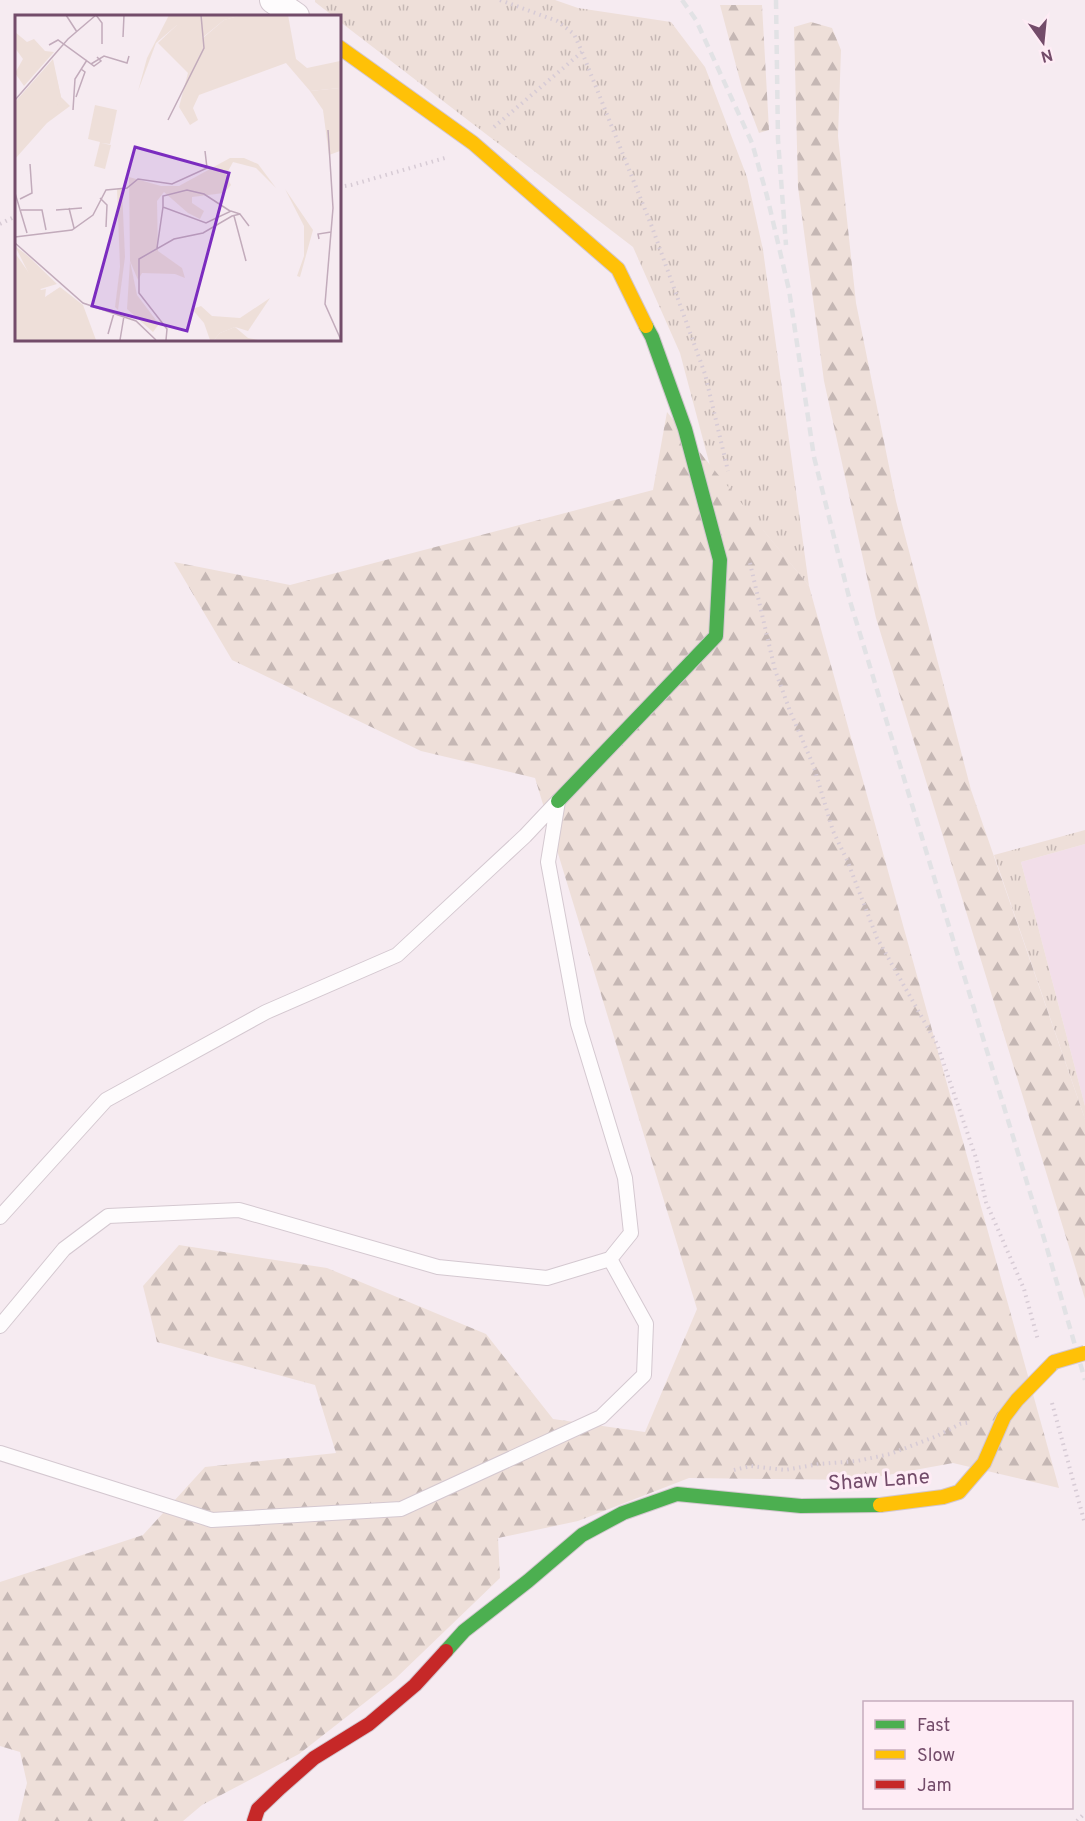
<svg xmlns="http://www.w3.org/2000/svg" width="1085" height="1821" font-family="Overpass,sans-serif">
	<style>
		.residential { fill: #f2dee9 }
		.grass { fill: url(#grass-tufts) }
		.forest { fill: url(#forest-firs) }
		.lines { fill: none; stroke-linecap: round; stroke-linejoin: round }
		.lane-casing { stroke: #d4c8d0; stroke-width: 16 }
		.street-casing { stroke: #d4c8d0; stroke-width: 28 }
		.fast-casing { stroke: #d3c7cf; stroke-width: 16 }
		.slow-casing { stroke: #d3c7cf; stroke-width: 16 }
		.jam-casing { stroke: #d3c7cf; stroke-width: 16 }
		.path { stroke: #d7cbd5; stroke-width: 4; stroke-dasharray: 1.5 4.5; stroke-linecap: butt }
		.lane { stroke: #fefcfd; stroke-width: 14 }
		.street { stroke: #fefcfd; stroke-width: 26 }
		.fast { stroke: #4caf50; stroke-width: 14 }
		.slow { stroke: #ffc107; stroke-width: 14 }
		.jam { stroke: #c62828; stroke-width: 14 }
		.rail { stroke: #e2e2e5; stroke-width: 4.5; stroke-dasharray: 9 6; stroke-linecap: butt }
		.slow-bridge-casing { stroke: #d3c7cf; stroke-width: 16; stroke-linecap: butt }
		.slow-bridge { stroke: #ffc107; stroke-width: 14 }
		.labels { text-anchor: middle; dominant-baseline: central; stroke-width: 6; stroke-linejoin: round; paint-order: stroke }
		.street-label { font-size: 21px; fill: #734c6a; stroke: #feecf5 }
		.inset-road { fill: none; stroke: #c2abbb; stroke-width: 1.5 }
		.view { fill: #7b2cbf; fill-opacity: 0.15; stroke: #7b2cbf; stroke-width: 3 }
		.inset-edge { fill: none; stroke: #734c6a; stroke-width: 3 }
	</style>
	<defs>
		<pattern id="grass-tufts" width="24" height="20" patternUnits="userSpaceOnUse" patternTransform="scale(1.5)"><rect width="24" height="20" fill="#eedfd9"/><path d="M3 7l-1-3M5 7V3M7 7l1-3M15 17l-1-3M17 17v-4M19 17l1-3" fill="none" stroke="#c5b7b4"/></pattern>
		<pattern id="forest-firs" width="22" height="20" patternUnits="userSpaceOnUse" patternTransform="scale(1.5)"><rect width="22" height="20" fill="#eedfd9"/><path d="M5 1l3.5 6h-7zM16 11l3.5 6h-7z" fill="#c5b7b4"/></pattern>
	</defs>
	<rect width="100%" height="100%" fill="#f6ebf1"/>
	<!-- residential -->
	<path class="residential" d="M 1085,844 L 1085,1106 L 1021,862 Z"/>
	<!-- grass -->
	<path class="grass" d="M 315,0 L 555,0 L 578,8 L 671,22 L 705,67 L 747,177 L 763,250 L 809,586 L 710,466 L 680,353 L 633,247 L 339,21 L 339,16 L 333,16 L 315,2 Z
		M 1085,830 L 1085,844 L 1021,862 L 1085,1106 L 1085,1119 L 994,855 Z"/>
	<!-- forest -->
	<path class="forest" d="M 720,5 L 762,5 L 769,130 L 759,133 L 742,88 Z
		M 811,22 L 832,28 L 841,50 L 838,136 L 856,303 L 896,501 L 971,790 L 1085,1119 L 1085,1299 L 876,618 L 824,381 L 798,187 L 794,27 Z
		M 667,412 L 809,586 L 1059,1488 L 953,1463 L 860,1480 L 689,1478 L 578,1521 L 498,1538 L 500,1578 L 395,1679 L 299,1754 L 202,1805 L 183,1821 L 18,1821 L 27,1783 L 20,1752 L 0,1746 L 0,1582 L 143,1535 L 205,1467 L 336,1453 L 315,1385 L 157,1342 L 143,1286 L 179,1245 L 327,1268 L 486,1334 L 553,1419 L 645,1432 L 697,1309 L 535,778 L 421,751 L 232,660 L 174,562 L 290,585 L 653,490 Z"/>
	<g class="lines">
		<defs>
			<path id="lane" d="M 0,1217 L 106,1100 L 266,1012 L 397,955 L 525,836 L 558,801
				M 0,1326 L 64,1249 L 108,1216 L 239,1210 L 438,1267 L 547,1278 L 610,1259 L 631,1233 L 625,1178 L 578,1024 L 548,862 L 558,801
				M 0,1453 L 212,1520 L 401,1509 L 601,1417 L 644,1375 L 646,1324 L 610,1259"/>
			<path id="street" d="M 273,0 L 296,16"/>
			<path id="fast" d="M 558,801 L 716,636 L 720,560 L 685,429 L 652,337 L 646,326
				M 446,1651 L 464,1631 L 528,1581 L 582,1535 L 623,1513 L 677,1494 L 801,1506 L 880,1505"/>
			<path id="slow" d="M 339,47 L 473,143 L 618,269 L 646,326
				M 880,1505 L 943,1497 L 959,1492 L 984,1463 L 1004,1417 L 1017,1400 L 1054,1362"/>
			<path id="jam" d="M 254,1821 L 258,1809 L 280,1788 L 314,1758 L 369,1724 L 415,1685 L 446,1651"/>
		</defs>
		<!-- lane casing -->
		<use href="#lane" class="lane-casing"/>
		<!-- street casing -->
		<use href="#street" class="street-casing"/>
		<!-- fast casing -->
		<use href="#fast" class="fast-casing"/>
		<!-- slow casing -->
		<use href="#slow" class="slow-casing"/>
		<!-- jam casing -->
		<use href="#jam" class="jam-casing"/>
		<!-- path -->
		<path class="path" d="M 500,0 L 557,21 L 574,34 L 582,52 L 652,227 L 705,374 L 728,471
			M 494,127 L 582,52
			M 339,187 L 351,185 L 445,158
			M 0,224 L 16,216
			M 750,563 L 775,670 L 790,711 L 814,767 L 833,831 L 847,860 L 877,938 L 937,1044 L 976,1158 L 986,1202 L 1024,1289 L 1038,1340
			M 1052,1403 L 1085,1524
			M 734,1470 L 751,1466 L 785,1470 L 819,1464 L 857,1461 L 890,1454 L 937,1436 L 960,1424 L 971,1422
			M 1077,1821 L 1085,1813"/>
		<!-- lane -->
		<use href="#lane" class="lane"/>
		<!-- street -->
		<use href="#street" class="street"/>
		<!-- fast -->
		<use href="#fast" class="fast"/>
		<!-- slow -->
		<use href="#slow" class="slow"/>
		<!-- jam -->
		<use href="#jam" class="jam"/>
		<!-- rail -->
		<path class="rail" d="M 682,0 L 696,20 L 752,143 L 767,196 L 789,290 L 814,457 L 850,601 L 1046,1245 L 1085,1380
			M 776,0 L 778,140 L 786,245"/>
		<defs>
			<path id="slow-bridge" d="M 1054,1362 L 1085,1353"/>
		</defs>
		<!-- slow-bridge casing -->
		<use href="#slow-bridge" class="slow-bridge-casing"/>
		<!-- slow-bridge -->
		<use href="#slow-bridge" class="slow-bridge"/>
	</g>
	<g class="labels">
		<!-- street labels -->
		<g class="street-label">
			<text transform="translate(879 1481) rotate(-4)">Shaw Lane</text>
		</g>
	</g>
	<!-- overview -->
	<g transform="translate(15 15)">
		<rect width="326" height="326" fill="#f6ebf1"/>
		<path d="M 154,0 L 227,0 L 209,5 L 187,23 L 162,10 L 141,28 L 123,76 L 132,43 ZM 0,17 L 12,27 L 19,24 L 30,36 L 39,37 L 9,71 L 0,58 L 8,44 L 0,33 ZM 38,44 L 46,82 L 55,91 L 32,108 L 0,144 L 0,87 ZM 325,73 L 325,136 L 314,140 L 308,95 L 295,76 ZM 270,174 L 298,215 L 285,262 L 282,261 L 289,241 L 289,211 ZM 0,238 L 26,275 L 31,274 L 30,282 L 45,272 L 68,290 L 81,325 L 0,325 ZM 115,246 L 122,280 L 144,309 L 138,317 L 112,294 Z" fill="#eedfd9"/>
		<path d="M 227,0 L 273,0 L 281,44 L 292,53 L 325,46 L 325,73 L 295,76 L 271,48 L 184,80 L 178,93 L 183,105 L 175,110 L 164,92 L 173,58 L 143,28 L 163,9 L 188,23 L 209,5 ZM 215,143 L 229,143 L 243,149 L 261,173 L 241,153 L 218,147 L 211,160 L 216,170 L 209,178 L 177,182 L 177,188 L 189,196 L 185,204 L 173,198 L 149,177 L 142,186 L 143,236 L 167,253 L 170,263 L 160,259 L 127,258 L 123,265 L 115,246 L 114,162 L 146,171 L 164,171 ZM 102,174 L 107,174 L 110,242 L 103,295 L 100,292 L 105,252 ZM 0,231 L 13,241 L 42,269 L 22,275 ZM 255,283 L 233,316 L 220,312 L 205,318 L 199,325 L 195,325 L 189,308 L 177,294 L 186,291 L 197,301 L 225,303 Z" fill="#eedfd9"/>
		<path d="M 220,312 L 233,323 L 243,325 L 199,325 L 205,318 Z" fill="#eedfd9"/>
		<path d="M 29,56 L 41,61 L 46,82 L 42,91 L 26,99 L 7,80 ZM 80,90 L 102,95 L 95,129 L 86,128 L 96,130 L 90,154 L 79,151 L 85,127 L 73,124 ZM 15,95 L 25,106 L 3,125 L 0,107 Z" fill="#eedfd9"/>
		<path class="inset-road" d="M 51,0 L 62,17M 81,0 L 87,8 L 87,29M 108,22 L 109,0M 34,30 L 43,25 L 79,51 L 86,46 L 82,42M 76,49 L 89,41 L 112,48 L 114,41M 61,82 L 70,57 L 66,54M 0,85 L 53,24 L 81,0M 58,95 L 60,64 L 72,45M 153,105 L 189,33 L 186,0M 313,115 L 318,193 L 310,289 L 326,325M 0,178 L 12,218M 85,183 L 92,190 L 91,212M 5,184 L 17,178 L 15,149M 148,192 L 148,181 L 172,175 L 189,179 L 215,196M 54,193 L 59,213M 6,195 L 27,195 L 31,215M 41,195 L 67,193M 219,201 L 231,246M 0,222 L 57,215 L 78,200 L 91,175 L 112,173 L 123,164 L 157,169 L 192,153 L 190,136M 304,224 L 303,219 L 316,217M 0,228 L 68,288 L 121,306 L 141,325M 142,233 L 148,192 L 191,208 L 216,196 L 225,199M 93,319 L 99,298M 105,325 L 109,301M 151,325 L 152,314 L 124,278 L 124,244 L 159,224 L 188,218 L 217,201 L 225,199 L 234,211"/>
		<path class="view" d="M 120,132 L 214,158 L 172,316 L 77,291 Z"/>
		<rect width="326" height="326" class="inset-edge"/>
	</g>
	<!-- legend -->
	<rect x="863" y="1701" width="210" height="108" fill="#feecf5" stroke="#c6acbd" stroke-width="1.5"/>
	<rect x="875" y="1720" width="30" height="9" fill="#4caf50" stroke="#c6acbd" stroke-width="1.5"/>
	<text x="917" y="1731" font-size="18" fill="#734c6a">Fast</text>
	<rect x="875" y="1750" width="30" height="9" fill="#ffc107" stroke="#c6acbd" stroke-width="1.5"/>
	<text x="917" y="1761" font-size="18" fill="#734c6a">Slow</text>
	<rect x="875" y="1780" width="30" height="9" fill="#c62828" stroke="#c6acbd" stroke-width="1.5"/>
	<text x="917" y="1791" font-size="18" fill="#734c6a">Jam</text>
	<!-- north arrow -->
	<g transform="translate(1043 42) rotate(165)" stroke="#feecf5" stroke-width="4.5" paint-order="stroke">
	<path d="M0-4.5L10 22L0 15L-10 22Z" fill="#734c6a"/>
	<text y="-9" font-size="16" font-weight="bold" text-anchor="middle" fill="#734c6a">N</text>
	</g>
</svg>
